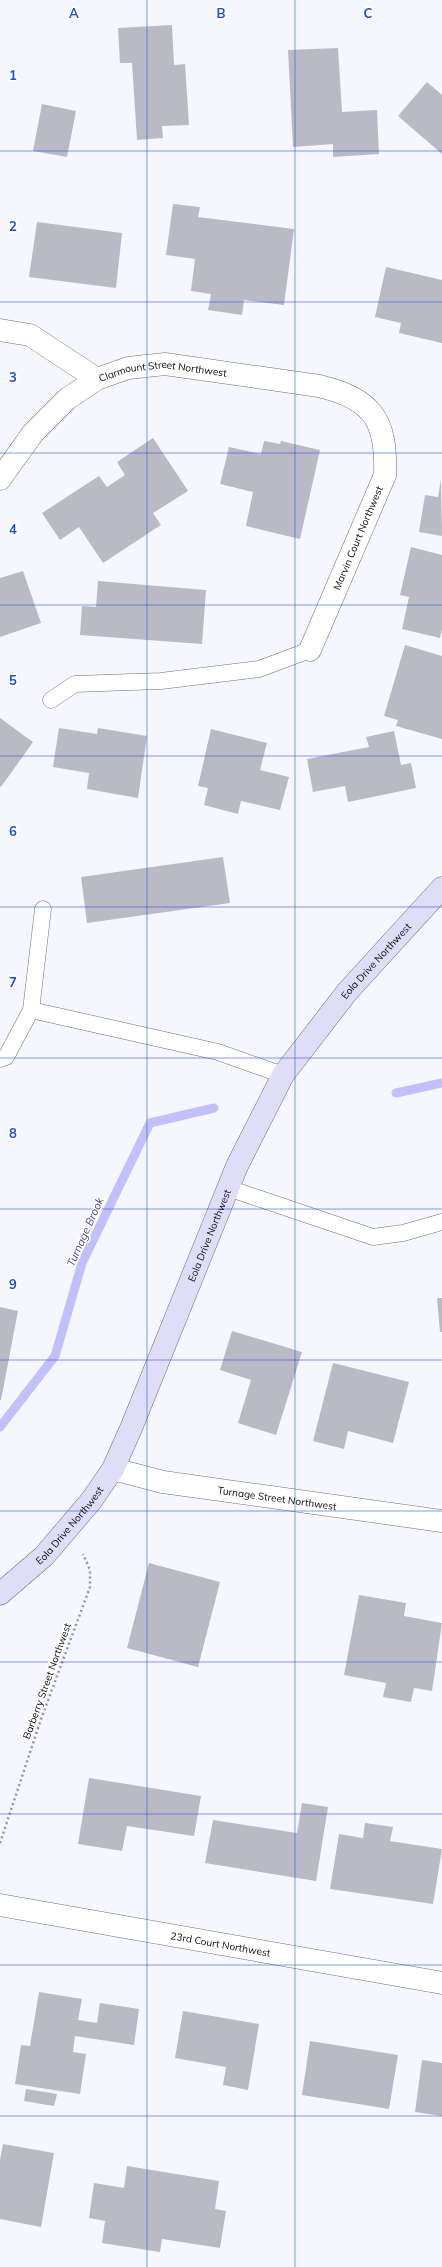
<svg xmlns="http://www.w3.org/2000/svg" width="442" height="2267" font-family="Mulish,sans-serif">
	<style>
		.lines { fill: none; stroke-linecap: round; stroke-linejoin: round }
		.stream { stroke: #c2c0fb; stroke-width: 9 }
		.building { fill: #babac6 }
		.lane-casing { stroke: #6e6e78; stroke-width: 17 }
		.street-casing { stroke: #6e6e78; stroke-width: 23 }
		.secondary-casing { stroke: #6e6e78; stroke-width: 23 }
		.path { stroke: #96969d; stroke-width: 2.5; stroke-dasharray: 2 3; stroke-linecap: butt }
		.lane { stroke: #fff; stroke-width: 16 }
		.street { stroke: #fff; stroke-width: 22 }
		.secondary { stroke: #dfddf7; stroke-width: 22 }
		.grid { fill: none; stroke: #1d4ed8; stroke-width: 1; stroke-opacity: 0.55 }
		.labels { text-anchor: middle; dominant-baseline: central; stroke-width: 3.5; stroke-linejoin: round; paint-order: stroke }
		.street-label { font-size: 10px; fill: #0b0b0f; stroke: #fff }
		.water-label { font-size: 11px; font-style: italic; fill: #4e4396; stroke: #fff }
		.grid-label { font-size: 13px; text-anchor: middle; font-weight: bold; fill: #1d4ed8; stroke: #fff; stroke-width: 3.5; stroke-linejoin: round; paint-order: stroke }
	</style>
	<rect width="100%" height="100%" fill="#f6f6fe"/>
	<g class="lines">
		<!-- stream -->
		<path class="stream" d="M 396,1093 L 442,1083
			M 0,1427 L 55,1356 L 82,1263 L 150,1123 L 214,1108"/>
	</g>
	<!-- building -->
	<path class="building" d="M 172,25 L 174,65 L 185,64 L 189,125 L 162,126 L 163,138 L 137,140 L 132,63 L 120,63 L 118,28 Z
		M 338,48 L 342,112 L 377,110 L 379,154 L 333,157 L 333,144 L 293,147 L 288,50 Z
		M 427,82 L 442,95 L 442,154 L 398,116 Z
		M 42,104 L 76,111 L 67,157 L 33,151 Z
		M 173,204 L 200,207 L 198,217 L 294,229 L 284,305 L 244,300 L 242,315 L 208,310 L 211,294 L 191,291 L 195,259 L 166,255 Z
		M 37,222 L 122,233 L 116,288 L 29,277 Z
		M 386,267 L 442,280 L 442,343 L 399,333 L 401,323 L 375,317 Z
		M 153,438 L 188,491 L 153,513 L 161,525 L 103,563 L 79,527 L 60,540 L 42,513 L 99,476 L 107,487 L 125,475 L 117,462 Z
		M 264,441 L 280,444 L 281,441 L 320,450 L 300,539 L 246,526 L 253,492 L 220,484 L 229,447 L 261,454 Z
		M 441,479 L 442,536 L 419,532 L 425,495 L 438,497 Z
		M 411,547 L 442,555 L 442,629 L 440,638 L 402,629 L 409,597 L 400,595 Z
		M 23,571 L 41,623 L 0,637 L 0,578 Z
		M 98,581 L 206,590 L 202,644 L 80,635 L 82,606 L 96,607 Z
		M 405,645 L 442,656 L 442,739 L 396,726 L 398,720 L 384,716 Z
		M 0,718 L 33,742 L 1,787 L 0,786 Z
		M 59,728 L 97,734 L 98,728 L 147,736 L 138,798 L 87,789 L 89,773 L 53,767 Z
		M 211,729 L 267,743 L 260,770 L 289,777 L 280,810 L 241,801 L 238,814 L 204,805 L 208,788 L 198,786 Z
		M 394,731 L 401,765 L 411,763 L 416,788 L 348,802 L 345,786 L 313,792 L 307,759 L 369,747 L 366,737 Z
		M 223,857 L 230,903 L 87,923 L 81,877 Z
		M 437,1298 L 442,1298 L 442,1332 L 440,1332 Z
		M 0,1307 L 18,1311 L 1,1400 L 0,1400 Z
		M 232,1331 L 302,1352 L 276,1435 L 238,1423 L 251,1380 L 220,1370 Z
		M 333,1363 L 409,1382 L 393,1443 L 348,1431 L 344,1449 L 313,1441 Z
		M 149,1563 L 220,1582 L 198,1667 L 127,1648 Z
		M 359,1595 L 406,1603 L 404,1616 L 442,1623 L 432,1691 L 414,1688 L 411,1702 L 383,1697 L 386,1683 L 344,1675 Z
		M 89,1778 L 201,1796 L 194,1836 L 127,1826 L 122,1851 L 78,1844 Z
		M 302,1803 L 328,1807 L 316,1881 L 205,1863 L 213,1820 L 297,1833 Z
		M 365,1823 L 393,1827 L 390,1841 L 442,1849 L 433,1904 L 330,1889 L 339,1834 L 363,1838 Z
		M 39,1992 L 82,1999 L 78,2020 L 97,2023 L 100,2003 L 139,2009 L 134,2045 L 75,2036 L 73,2052 L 86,2054 L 80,2094 L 15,2084 L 21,2045 L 30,2046 Z
		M 183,2011 L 259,2024 L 248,2090 L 223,2085 L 226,2067 L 175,2058 Z
		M 310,2041 L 398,2055 L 389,2109 L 302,2095 Z
		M 422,2060 L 442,2063 L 442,2116 L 415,2112 Z
		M 26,2089 L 57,2094 L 54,2106 L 24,2101 Z
		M 3,2144 L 54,2153 L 41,2227 L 0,2219 L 0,2160 Z
		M 127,2166 L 219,2181 L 215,2209 L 226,2211 L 220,2248 L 162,2239 L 160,2252 L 102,2243 L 105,2221 L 89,2218 L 94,2183 L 124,2188 Z"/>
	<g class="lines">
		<defs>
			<path id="lane" d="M 51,700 L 75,684 L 161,681 L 259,669 L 310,650
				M 31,1010 L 218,1052 L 283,1075
				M 0,1059 L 6,1057 L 31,1010 L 43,909
				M 228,1188 L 373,1237 L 403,1233 L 442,1222"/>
			<g id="street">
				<path d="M 0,330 L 30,335 L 97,379"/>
				<path id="s1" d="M 0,479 L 33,433 L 67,399 L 97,379 L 128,368 L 165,364 L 319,386 C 373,399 387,420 385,475 L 310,650"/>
				<path id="s2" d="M 113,1469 L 163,1482 L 442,1521"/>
				<path id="s3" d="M 0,1905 L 442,1983"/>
			</g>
			<g id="secondary">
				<path id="s4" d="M 0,1594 L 44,1556 L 91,1501 L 113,1469 L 132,1426 L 237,1166 L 283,1075 L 347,992 L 442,888"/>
			</g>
		</defs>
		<!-- lane casing -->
		<use href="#lane" class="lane-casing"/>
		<!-- street casing -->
		<use href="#street" class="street-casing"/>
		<!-- secondary casing -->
		<use href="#secondary" class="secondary-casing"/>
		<!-- path -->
		<path class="path" d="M 0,1843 L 40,1722 L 90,1587 L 90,1570 L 83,1554"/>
		<!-- lane -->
		<use href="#lane" class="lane"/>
		<!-- street -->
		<use href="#street" class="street"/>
		<!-- secondary -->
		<use href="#secondary" class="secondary"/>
	</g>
	<!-- grid -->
	<path class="grid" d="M 147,0 L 147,2267M 295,0 L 295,2267M 0,151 L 442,151M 0,302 L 442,302M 0,453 L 442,453M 0,605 L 442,605M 0,756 L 442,756M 0,907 L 442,907M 0,1058 L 442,1058M 0,1209 L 442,1209M 0,1360 L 442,1360M 0,1511 L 442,1511M 0,1662 L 442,1662M 0,1814 L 442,1814M 0,1965 L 442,1965M 0,2116 L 442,2116"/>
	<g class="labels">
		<!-- street labels -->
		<g class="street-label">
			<text stroke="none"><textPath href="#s1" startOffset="208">Clarmount Street Northwest</textPath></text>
			<text transform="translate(358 538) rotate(-67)">Marvin Court Northwest</text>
			<text stroke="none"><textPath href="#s4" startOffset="746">Eola Drive Northwest</textPath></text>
			<text stroke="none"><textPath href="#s4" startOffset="422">Eola Drive Northwest</textPath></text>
			<text stroke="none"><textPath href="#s2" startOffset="167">Turnage Street Northwest</textPath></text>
			<text stroke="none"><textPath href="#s4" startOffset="98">Eola Drive Northwest</textPath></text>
			<text transform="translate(47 1681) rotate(-70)">Barberry Street Northwest</text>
			<text stroke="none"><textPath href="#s3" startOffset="224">23rd Court Northwest</textPath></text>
		</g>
		<!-- water labels -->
		<g class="water-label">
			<text transform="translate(85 1232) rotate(-66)">Turnage Brook</text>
		</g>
	</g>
	<g class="grid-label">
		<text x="74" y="18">A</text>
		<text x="221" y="18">B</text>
		<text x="368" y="18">C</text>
		<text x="13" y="80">1</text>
		<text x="13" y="231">2</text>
		<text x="13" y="382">3</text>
		<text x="13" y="534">4</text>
		<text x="13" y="685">5</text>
		<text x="13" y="836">6</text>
		<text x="13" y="987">7</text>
		<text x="13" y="1138">8</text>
		<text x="13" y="1289">9</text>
	</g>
</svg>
